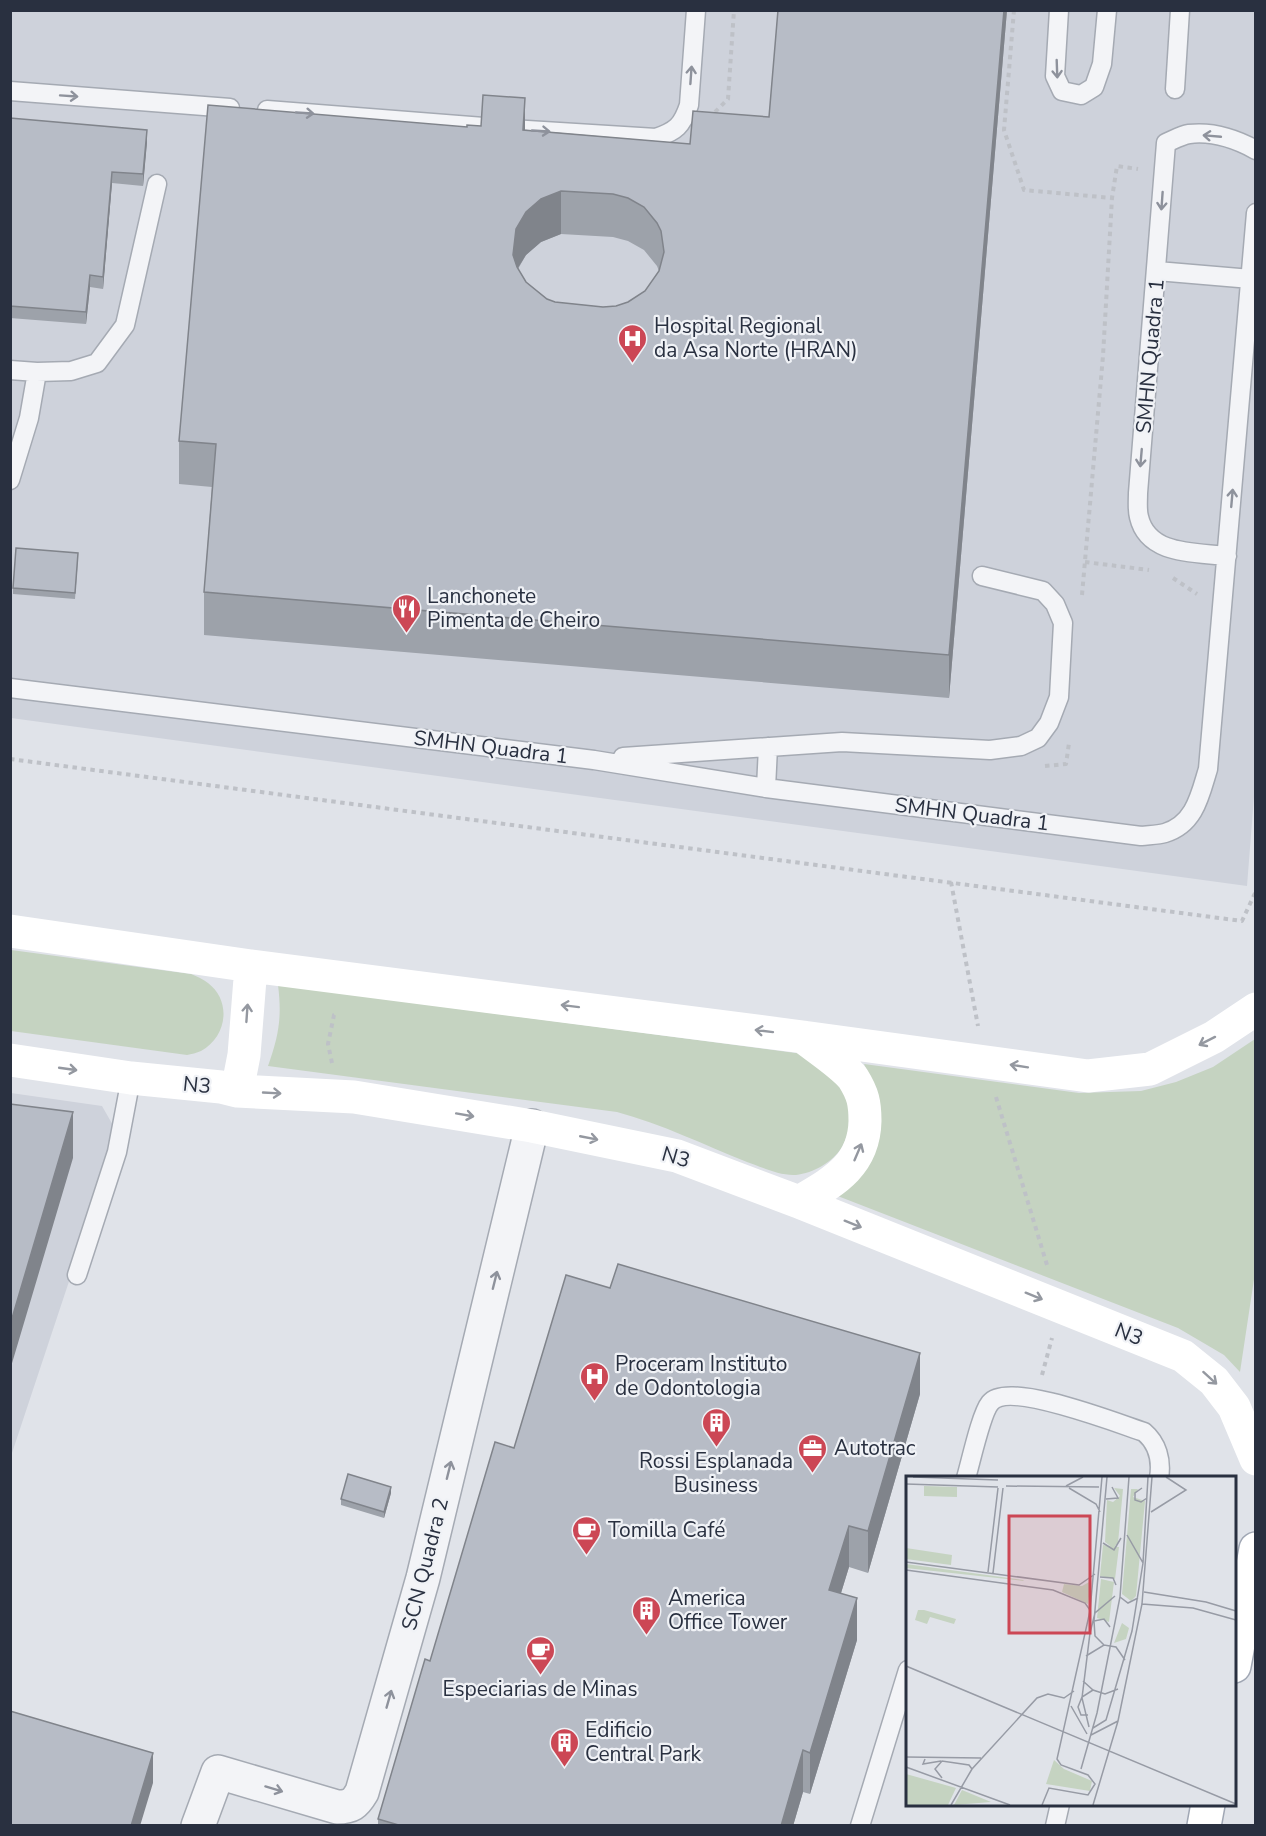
<svg xmlns="http://www.w3.org/2000/svg" width="1266" height="1836" font-family="'Nunito Sans',sans-serif">
	<style>
		.built { fill: #ced2db }
		.green { fill: #c5d3c1 }
		.lines { fill: none; stroke-linecap: round; stroke-linejoin: round }
		.service-casing { stroke: #a5aab3; stroke-width: 21 }
		.tertiary-casing { stroke: #a5aab3; stroke-width: 36 }
		.primary-casing { stroke: #a0a7b4; stroke-width: 36 }
		.path { stroke: #bec1c7; stroke-width: 4; stroke-dasharray: 4.5 4.5; stroke-linecap: butt }
		.service { stroke: #f3f4f7; stroke-width: 18 }
		.tertiary { stroke: #f3f4f7; stroke-width: 33 }
		.secondary { stroke: #fff; stroke-width: 33 }
		.primary { stroke: #fff; stroke-width: 33 }
		.wall { fill: #9da2aa; fill-rule: evenodd }
		.shaded-wall { fill: #80848b }
		.building { fill: #b7bcc6; stroke: #80848b; stroke-width: 1.5; fill-rule: evenodd }
		.oneway { stroke: #8e929c }
		.oneway2 { stroke: #9498a0 }
		.labels { text-anchor: middle; dominant-baseline: central; stroke-width: 4.5; stroke-linejoin: round; paint-order: stroke }
		.poi-label { font-size: 21px; fill: #293040; stroke: #f0f2f6; text-anchor: start }
		.street-label { font-size: 21px; fill: #293040; stroke: #f0f2f6 }
		.inset-road { fill: none; stroke: #979ba5; stroke-width: 1.5 }
		.view { fill: #cc4755; fill-opacity: 0.15; stroke: #cc4755; stroke-width: 3 }
		.inset-edge { fill: none; stroke: #293040; stroke-width: 3 }
	</style>
	<rect width="100%" height="100%" fill="#e0e3e9"/>
	<!-- built -->
	<path class="built" d="M 11,11 L 1255,11 L 1256,771 L 1247,886 L 11,718 Z
		M 11,1093 L 102,1106 L 114,1127 L 107,1167 L 11,1456 Z"/>
	<!-- green -->
	<path class="green" d="M 11,950 L 191,974 C 196,976 203,979 208,983 C 232,1001 227,1037 201,1051 C 197,1053 191,1054 187,1055 L 11,1031 Z
		M 278,985 L 803,1054 L 827,1066 L 853,1107 C 850,1120 849,1135 842,1147 C 833,1162 813,1173 796,1175 C 779,1176 762,1167 747,1162 C 704,1145 662,1124 617,1112 L 268,1066 C 279,1035 282,1017 278,985 Z
		M 1255,1039 L 1256,1266 L 1240,1372 L 1224,1355 L 1178,1328 L 830,1193 L 870,1077 L 864,1064 L 1079,1093 L 1141,1091 L 1176,1082 L 1213,1067 Z"/>
	<g class="lines">
		<defs>
			<path id="service" d="M 1059,10 L 1055,76 L 1062,91 L 1081,95 L 1094,87 L 1102,64 L 1107,10
				M 1175,89 L 1180,10
				M 10,91 L 230,108
				M 267,110 L 511,129 L 656,138 C 676,131 682,126 689,105 L 696,10
				M 1157,271 L 1251,279
				M 10,370 L 37,372 L 71,371 L 97,363 L 125,325 L 157,184
				M 10,480 L 29,418 L 37,372
				M 1227,556 C 1196,552 1148,556 1139,517 C 1137,510 1138,501 1138,493 L 1166,143 C 1173,140 1182,135 1189,134 C 1213,131 1236,139 1256,150
				M 10,688 L 594,760 L 766,788 L 1141,836 C 1149,835 1158,835 1165,833 C 1195,824 1200,795 1208,769 L 1256,213
				M 623,757 L 842,742 L 990,750 L 1021,746 L 1038,738 L 1049,723 L 1059,697 L 1063,623 L 1055,604 L 1043,591 L 982,576
				M 766,788 L 768,747
				M 77,1275 L 117,1152 L 131,1078
				M 966,1478 C 971,1461 981,1414 990,1403 C 1008,1380 1119,1424 1144,1432 C 1157,1443 1162,1460 1159,1478
				M 860,1826 L 908,1670
				M 1055,1826 L 1060,1804"/>
			<path id="tertiary" d="M 198,1826 L 218,1772 L 337,1807 C 351,1807 355,1804 362,1792 L 423,1578 L 532,1126"/>
			<path id="primary" d="M 1234,1666 L 1256,1549
				M 1204,1826 L 1208,1804"/>
		</defs>
		<!-- service casing -->
		<use href="#service" class="service-casing"/>
		<!-- tertiary casing -->
		<use href="#tertiary" class="tertiary-casing"/>
		<!-- primary casing -->
		<use href="#primary" class="primary-casing"/>
		<!-- path -->
		<path class="path" d="M 1014,10 L 1004,130 L 1024,190 L 1112,198 L 1117,166 L 1138,169
			M 715,112 L 728,99 L 734,10
			M 1085,562 L 1149,570
			M 1173,578 L 1197,594
			M 1082,595 L 1103,356 L 1112,198
			M 10,759 L 1242,921 L 1256,891
			M 1045,766 L 1066,764 L 1069,743
			M 951,882 L 978,1026
			M 332,1063 L 328,1044 L 334,1015 L 337,1013
			M 996,1097 L 1047,1265
			M 1042,1375 L 1052,1338"/>
		<!-- service -->
		<use href="#service" class="service"/>
		<!-- tertiary -->
		<use href="#tertiary" class="tertiary"/>
		<!-- secondary -->
		<path class="secondary" d="M 10,931 L 251,966 L 803,1037 L 1088,1076 L 1150,1069 L 1214,1037 L 1256,1009
			M 10,1060 L 131,1078 L 221,1087 L 237,1091 L 354,1097 L 532,1126 L 677,1156 L 799,1202 L 1183,1356 L 1214,1381 L 1234,1407 L 1256,1459
			M 237,1091 L 244,1055 L 251,966
			M 799,1202 C 833,1182 864,1166 865,1121 C 865,1103 863,1094 853,1078 C 843,1065 817,1048 803,1037"/>
		<!-- primary -->
		<use href="#primary" class="primary"/>
	</g>
	<!-- wall -->
	<path class="wall" d="M 778,10 L 1007,10 L 949,698 L 204,635 L 204,592 L 212,487 L 179,484 L 179,441 L 467,127 L 481,126 L 690,144 L 769,117 ZM 561,234 L 613,237 L 628,241 L 644,250 L 657,266 L 659,271 L 645,291 L 628,302 L 616,306 L 603,307 L 555,302 L 547,299 L 526,282 L 518,269 L 526,255 L 541,242 Z
		M 10,118 L 147,142 L 143,186 L 112,183 L 103,289 L 90,287 L 86,324 L 10,318 Z
		M 78,559 L 75,599 L 13,594 L 13,588 Z
		M 920,1394 L 868,1573 L 849,1567 L 841,1593 L 857,1640 L 810,1794 L 803,1792 L 793,1826 L 378,1826 L 378,1819 L 430,1661 L 514,1448 Z
		M 391,1493 L 384,1518 L 341,1505 L 341,1499 Z"/>
	<!-- shaded-wall -->
	<path class="shaded-wall" d="M 1004,10 L 1007,10 L 949,698 L 949,655 Z
		M 525,98 L 525,141 L 523,130 Z
		M 147,130 L 147,142 L 143,186 L 143,174 Z
		M 112,172 L 112,183 L 103,289 L 103,277 Z
		M 561,191 L 561,234 L 541,242 L 526,255 L 516,271 L 513,255 L 516,229 L 526,212 L 541,199 Z
		M 90,275 L 90,287 L 86,324 L 86,312 Z
		M 73,1112 L 73,1158 L 10,1370 L 10,1325 Z
		M 920,1353 L 920,1394 L 868,1573 L 868,1531 Z
		M 391,1487 L 391,1493 L 384,1518 L 384,1512 Z
		M 849,1526 L 849,1567 L 829,1632 L 829,1590 Z
		M 857,1598 L 857,1640 L 810,1794 L 810,1753 Z
		M 803,1750 L 803,1792 L 793,1826 L 781,1826 Z
		M 153,1753 L 153,1783 L 140,1826 L 131,1826 Z"/>
	<!-- building -->
	<path class="building" d="M 778,10 L 1004,10 L 949,655 L 204,592 L 216,444 L 179,441 L 208,105 L 467,127 L 467,125 L 481,126 L 483,95 L 525,98 L 523,130 L 690,144 L 693,111 L 769,117 ZM 561,191 L 613,194 L 628,198 L 644,207 L 657,223 L 661,231 L 664,252 L 659,271 L 645,291 L 628,302 L 616,306 L 603,307 L 555,302 L 547,299 L 526,282 L 517,267 L 513,255 L 516,229 L 526,212 L 541,199 Z
		M 10,118 L 147,130 L 143,174 L 112,172 L 103,277 L 90,275 L 86,312 L 10,306 Z
		M 16,548 L 78,553 L 75,593 L 13,588 Z
		M 10,1104 L 73,1112 L 10,1325 Z
		M 618,1264 L 920,1353 L 868,1531 L 849,1526 L 829,1590 L 857,1598 L 810,1753 L 803,1750 L 781,1826 L 402,1826 L 378,1819 L 425,1659 L 430,1661 L 495,1442 L 514,1448 L 566,1275 L 610,1288 Z
		M 348,1474 L 391,1487 L 384,1512 L 341,1499 Z
		M 10,1711 L 153,1753 L 131,1826 L 10,1826 Z"/>
	<!-- one-way arrows -->
	<defs><path id="oneway-shaft" d="M-6 0H5M1.5-3L5.5 0L1.5 3" fill="none" stroke-width="1.6" stroke-linecap="round" stroke-linejoin="round" transform="scale(1.5)"/></defs>
	<g class="oneway">
		<use href="#oneway-shaft" transform="translate(1057 69) rotate(88)"/>
		<use href="#oneway-shaft" transform="translate(691 75) rotate(-86)"/>
		<use href="#oneway-shaft" transform="translate(69 96) rotate(4)"/>
		<use href="#oneway-shaft" transform="translate(305 113) rotate(4)"/>
		<use href="#oneway-shaft" transform="translate(541 131) rotate(3)"/>
		<use href="#oneway-shaft" transform="translate(1212 136) rotate(-175)"/>
		<use href="#oneway-shaft" transform="translate(1162 201) rotate(94)"/>
		<use href="#oneway-shaft" transform="translate(1141 458) rotate(95)"/>
		<use href="#oneway-shaft" transform="translate(1232 498) rotate(-85)"/>
		<use href="#oneway-shaft" transform="translate(495 1280) rotate(-76)"/>
		<use href="#oneway-shaft" transform="translate(449 1470) rotate(-76)"/>
		<use href="#oneway-shaft" transform="translate(389 1699) rotate(-74)"/>
		<use href="#oneway-shaft" transform="translate(274 1789) rotate(17)"/>
	</g>
	<g class="oneway2">
		<use href="#oneway-shaft" transform="translate(570 1006) rotate(-173)"/>
		<use href="#oneway-shaft" transform="translate(247 1013) rotate(-86)"/>
		<use href="#oneway-shaft" transform="translate(764 1031) rotate(-173)"/>
		<use href="#oneway-shaft" transform="translate(1207 1041) rotate(153)"/>
		<use href="#oneway-shaft" transform="translate(1019 1066) rotate(-171)"/>
		<use href="#oneway-shaft" transform="translate(68 1069) rotate(8)"/>
		<use href="#oneway-shaft" transform="translate(272 1093) rotate(3)"/>
		<use href="#oneway-shaft" transform="translate(465 1115) rotate(10)"/>
		<use href="#oneway-shaft" transform="translate(589 1138) rotate(11)"/>
		<use href="#oneway-shaft" transform="translate(858 1152) rotate(-67)"/>
		<use href="#oneway-shaft" transform="translate(853 1224) rotate(22)"/>
		<use href="#oneway-shaft" transform="translate(1034 1296) rotate(22)"/>
		<use href="#oneway-shaft" transform="translate(1210 1378) rotate(42)"/>
	</g>
	<!-- icons -->
	<defs>
		<symbol id="hospital-pin" viewBox="-11 -11 22 30"><path d="M0 17L-7.5 6A9.5 9.5 0 1 1 7.5 6Z" fill="#cc4755" stroke="#f0f2f6"/><path d="M-5-5h3v3.5h4V-5h3V5h-3V1.5h-4V5h-3Z" fill="#fff"/></symbol>
		<symbol id="restaurant-pin" viewBox="-11 -11 22 30"><path d="M0 17L-7.5 6A9.5 9.5 0 1 1 7.5 6Z" fill="#cc4755" stroke="#f0f2f6"/><path d="M-5-6h1v4h1v-4h1v4h1v-4h1v5L-1.5 .5V6h-2V.5L-5-1ZM5-6V6H3V1.5H1.5Q1.5-4 5-6Z" fill="#fff"/></symbol>
		<symbol id="building-pin" viewBox="-11 -11 22 30"><path d="M0 17L-7.5 6A9.5 9.5 0 1 1 7.5 6Z" fill="#cc4755" stroke="#f0f2f6"/><path d="M-4-6H4V6H1V3H-1V6H-4ZM-2.5-4.3h1.7v1.8h-1.7ZM.8-4.3h1.7v1.8H.8ZM-2.5-1h1.7V.8h-1.7ZM.8-1h1.7V.8H.8Z" fill="#fff"/></symbol>
		<symbol id="office-pin" viewBox="-11 -11 22 30"><path d="M0 17L-7.5 6A9.5 9.5 0 1 1 7.5 6Z" fill="#cc4755" stroke="#f0f2f6"/><path d="M-6-3h4V-5.5h4V-3h4V5H-6ZM-1-4.5V-3h2v-1.5ZM-6 0V1H6V0Z" fill="#fff"/></symbol>
		<symbol id="cafe-pin" viewBox="-11 -11 22 30"><path d="M0 17L-7.5 6A9.5 9.5 0 1 1 7.5 6Z" fill="#cc4755" stroke="#f0f2f6"/><path d="M-5.5-4.5H6V0H3Q3 3.5 0 3.5H-2.5Q-5.5 3.5-5.5 0ZM3-3.2v2h1.7v-2ZM-6 4.5H4V6H-6Z" fill="#fff"/></symbol>
	</defs>
	<g fill-rule="evenodd">
		<use href="#hospital-pin" x="616" y="322" width="33" height="45"/>
		<use href="#restaurant-pin" x="390" y="592" width="33" height="45"/>
		<use href="#hospital-pin" x="578" y="1360" width="33" height="45"/>
		<use href="#building-pin" x="700" y="1406" width="33" height="45"/>
		<use href="#office-pin" x="796" y="1432" width="33" height="45"/>
		<use href="#cafe-pin" x="570" y="1514" width="33" height="45"/>
		<use href="#building-pin" x="630" y="1594" width="33" height="45"/>
		<use href="#cafe-pin" x="524" y="1634" width="33" height="45"/>
		<use href="#building-pin" x="548" y="1726" width="33" height="45"/>
	</g>
	<g class="labels">
		<!-- poi labels -->
		<g class="poi-label">
			<text x="654" y="326">Hospital Regional<tspan x="654" dy="24">da Asa Norte (HRAN)</tspan></text>
			<text x="427" y="596">Lanchonete<tspan x="427" dy="24">Pimenta de Cheiro</tspan></text>
			<text x="615" y="1364">Proceram Instituto<tspan x="615" dy="24">de Odontologia</tspan></text>
			<text x="834" y="1448">Autotrac</text>
			<text x="716" y="1461" text-anchor="middle">Rossi Esplanada<tspan x="716" dy="24">Business</tspan></text>
			<text x="608" y="1530">Tomilla Café</text>
			<text x="668" y="1598">America<tspan x="668" dy="24">Office Tower</tspan></text>
			<text x="540" y="1689" text-anchor="middle">Especiarias de Minas</text>
			<text x="585" y="1730">Edificio<tspan x="585" dy="24">Central Park</tspan></text>
		</g>
		<!-- street labels -->
		<g class="street-label">
			<text transform="translate(1150 356) rotate(-85)">SMHN Quadra 1</text>
			<text transform="translate(491 747) rotate(7)">SMHN Quadra 1</text>
			<text transform="translate(972 814) rotate(7)">SMHN Quadra 1</text>
			<text transform="translate(197 1085) rotate(6)">N3</text>
			<text transform="translate(676 1157) rotate(16)">N3</text>
			<text transform="translate(1129 1334) rotate(22)">N3</text>
			<text transform="translate(425 1564) rotate(-76)">SCN Quadra 2</text>
		</g>
	</g>
	<!-- overview -->
	<g transform="translate(906 1476)">
		<rect width="330" height="330" fill="#e0e3e9"/>
		<path d="M 18,10 L 51,11 L 51,21 L 18,20 ZM 208,12 L 217,13 L 212,67 L 207,72 L 199,66 L 201,24 L 207,26 L 214,20 ZM 225,13 L 232,13 L 227,21 L 239,25 L 230,120 L 225,125 L 216,118 ZM 197,69 L 213,71 L 209,103 L 194,100 ZM 0,72 L 46,79 L 45,89 L 0,83 ZM 0,88 L 117,104 L 118,105 L 0,92 ZM 195,103 L 208,106 L 203,146 L 191,142 ZM 185,105 L 182,128 L 156,116 L 158,108 L 176,110 ZM 12,134 L 18,134 L 50,143 L 48,148 L 24,141 L 21,148 L 9,144 ZM 216,147 L 223,152 L 220,163 L 208,167 ZM 148,284 L 158,293 L 186,305 L 184,315 L 140,308 ZM 0,298 L 50,312 L 42,329 L 0,329 ZM 56,314 L 85,326 L 48,329 Z" fill="#c5d3c1"/>
		<path class="inset-road" d="M 7,1 L 92,4M 0,8 L 92,11M 100,10 L 193,11M 160,10 L 177,1M 163,12 L 190,28 L 194,36M 236,12 L 229,17 L 229,24 L 235,26 L 241,22M 200,23 L 212,22 L 206,11M 245,36 L 280,14 L 260,1M 197,67 L 208,74 L 215,62M 0,86 L 173,109 L 189,98M 237,87 L 242,1M 0,94 L 147,114 L 179,127 L 184,134M 82,96 L 92,12M 87,97 L 97,12M 194,101 L 207,102 L 210,109M 238,116 L 300,126 L 330,135M 214,121 L 222,127 L 232,122M 236,128 L 287,132 L 330,144M 188,145 L 198,143 L 204,151M 198,169 L 189,160 L 188,145 L 201,1M 180,180 L 198,169 L 210,171 L 219,184M 0,190 L 330,328M 177,205 L 187,214 L 199,218 L 212,213M 165,230 L 181,258M 182,239 L 175,239 L 172,231 L 176,221 L 187,214M 183,251 L 176,222 L 184,157 L 189,137 L 209,120M 187,252 L 200,244 L 226,155 L 237,87 L 221,59M 185,259 L 212,245M 0,281 L 75,282M 19,283 L 17,288 L 35,285M 0,291 L 104,329M 175,293 L 191,237 L 214,121 L 223,1M 36,302 L 29,293 L 36,285 L 63,289 L 66,293M 45,329 L 66,293 L 131,222 L 142,218 L 158,222 L 168,215M 136,329 L 143,312 L 182,319 L 189,308 L 182,299 L 155,289 L 151,283 L 184,135 L 196,1M 187,329 L 212,245 L 236,128 L 246,1"/>
		<path class="view" d="M 103,40 L 184,40 L 184,157 L 103,157 Z"/>
		<rect width="330" height="330" class="inset-edge"/>
	</g>
	<!-- border -->
	<rect width="1266" height="1836" fill="none" stroke="#293040" stroke-width="24"/>
</svg>
